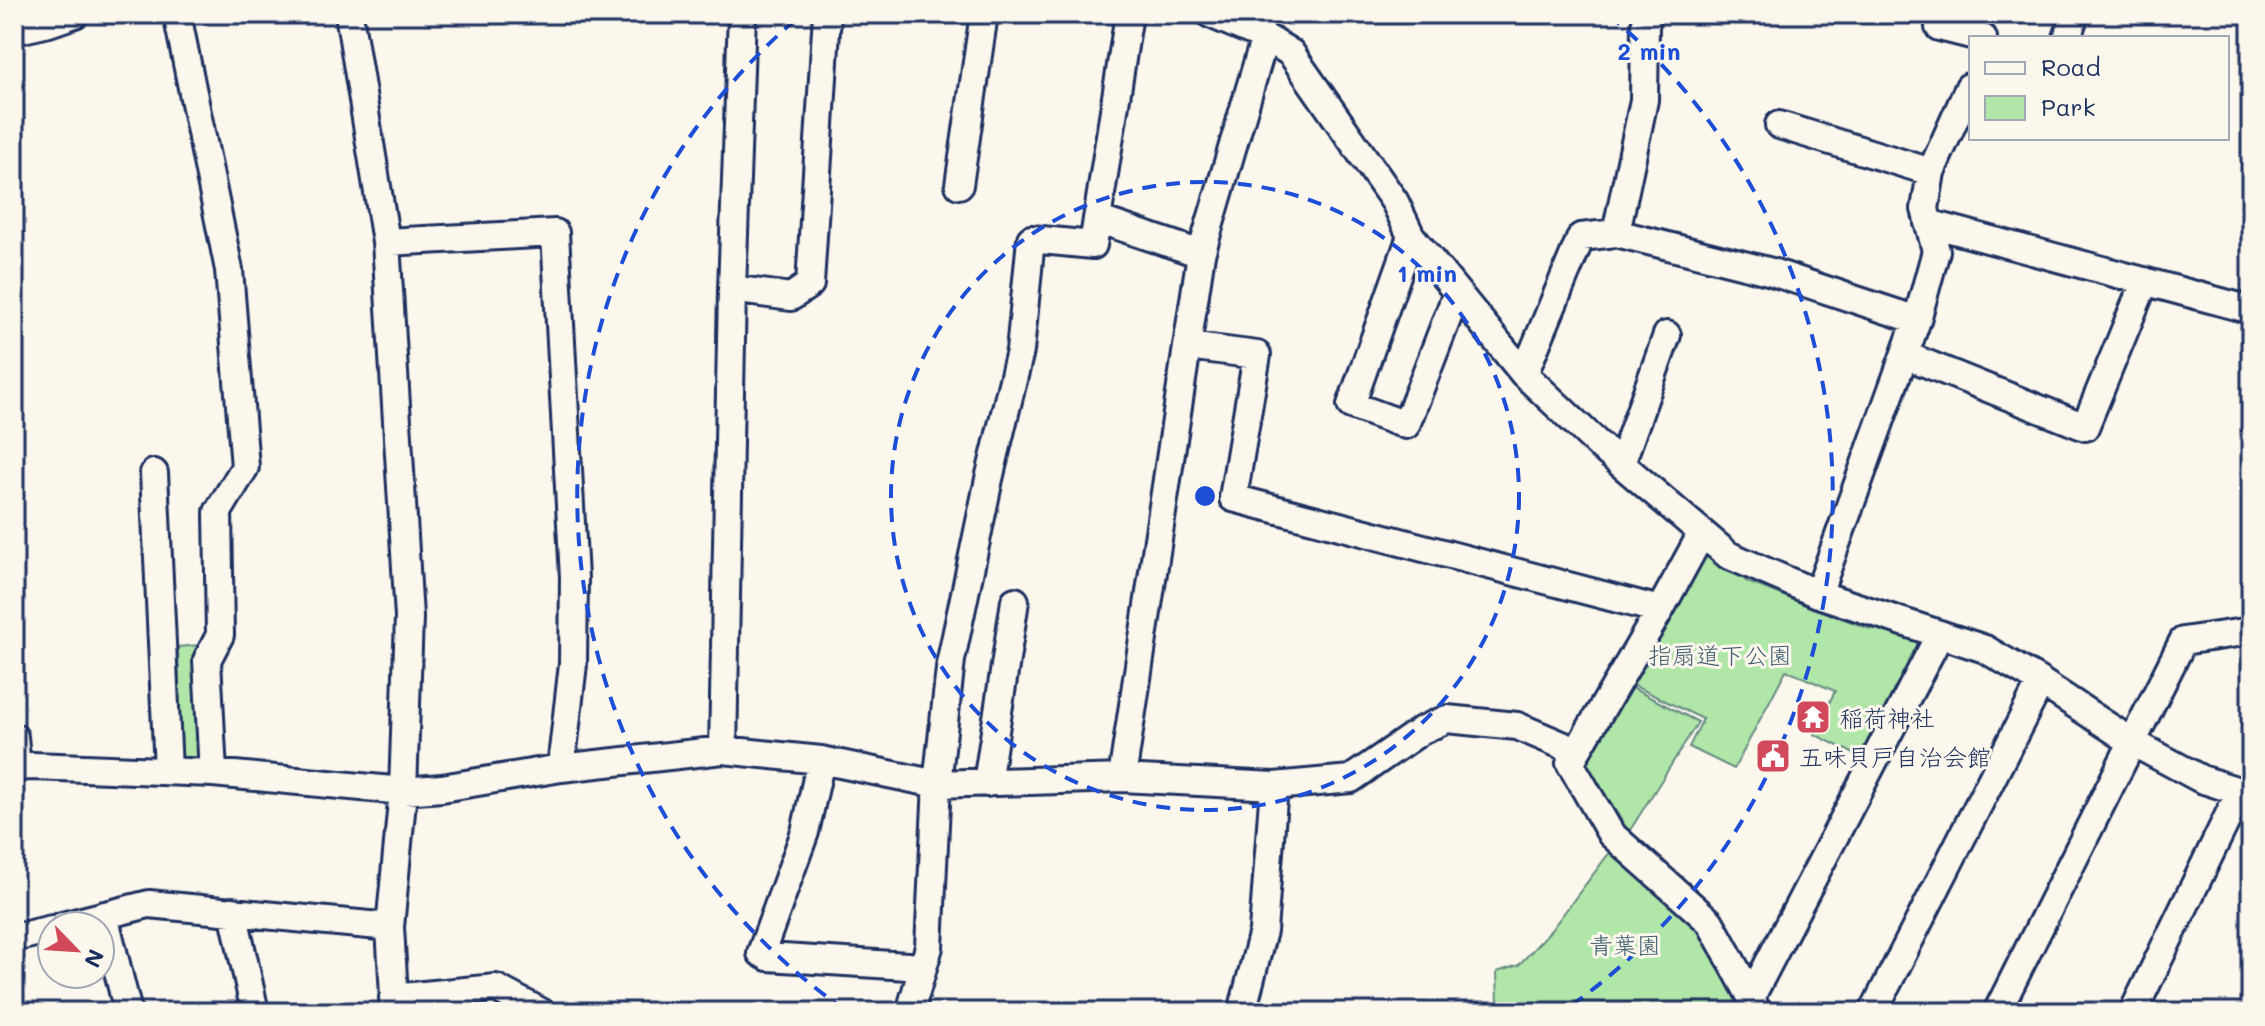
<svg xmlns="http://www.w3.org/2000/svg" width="2265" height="1026" font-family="Mali,'Klee One',sans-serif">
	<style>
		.green { fill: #b0e6a8; stroke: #668a83; stroke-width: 2 }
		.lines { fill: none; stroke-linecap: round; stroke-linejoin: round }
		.minor-casing { stroke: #1b2f5e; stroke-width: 32 }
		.minor { stroke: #fbf7ec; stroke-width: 26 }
		.ring { fill: none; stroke: #1d4ed8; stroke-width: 4; stroke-dasharray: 14 10 }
		.labels { text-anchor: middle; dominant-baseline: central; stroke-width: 6; stroke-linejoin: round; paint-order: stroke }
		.park-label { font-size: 24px; fill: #405d70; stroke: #fbf7ec }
		.poi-label { font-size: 24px; fill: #1b2f5e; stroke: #fbf7ec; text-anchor: start }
		.centre { fill: #1d4ed8; stroke: #fbf7ec; stroke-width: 4 }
		.ring-label { font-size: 24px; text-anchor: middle; font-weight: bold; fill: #1d4ed8; stroke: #fbf7ec; stroke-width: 6; stroke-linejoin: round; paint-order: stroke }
	</style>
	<rect width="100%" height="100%" fill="#fbf7ec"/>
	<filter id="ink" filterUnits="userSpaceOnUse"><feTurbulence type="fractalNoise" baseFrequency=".0125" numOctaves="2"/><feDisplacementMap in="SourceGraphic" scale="16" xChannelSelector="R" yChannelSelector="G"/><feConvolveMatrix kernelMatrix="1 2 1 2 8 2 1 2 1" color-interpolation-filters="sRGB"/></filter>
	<g filter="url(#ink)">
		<!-- green -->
		<path class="green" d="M 1708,544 L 1747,582 L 1870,629 C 1890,628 1910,632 1922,649 L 1864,759 L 1814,734 L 1835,691 L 1786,670 L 1734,769 L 1689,747 L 1703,719 L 1628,683 Z
			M 199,645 L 198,762 L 180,762 L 178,647 Z
			M 1628,686 L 1698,722 L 1629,832 L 1585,763 Z
			M 1619,840 L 1701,926 L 1749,1012 L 1482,1012 L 1498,1003 L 1497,972 L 1519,965 L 1551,930 Z"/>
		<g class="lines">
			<defs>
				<path id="minor" d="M 177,14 L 229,270 L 245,467 L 218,512 L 220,635 L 207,660 L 213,773
					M 349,14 L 386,242 L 409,617 L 403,791 L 390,927 L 395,1012
					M 1210,14 L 1265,37 L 1291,53 L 1395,202 L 1411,236 L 1524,374 L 1600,446 L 1728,555 L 1818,594 L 1985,649 L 2041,682 L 2132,742 L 2201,779 L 2251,795
					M 1939,27 L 1983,38
					M 14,31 L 49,23 L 75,14
					M 2067,38 L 2075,14
					M 1779,125 L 1931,172
					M 959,185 L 984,14
					M 1097,219 L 1201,254
					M 1928,223 L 2251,310
					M 1616,233 L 1772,272 L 1917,320
					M 1411,236 L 1351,405 L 1406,425 L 1457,293
					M 386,242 L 555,233 L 574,578 L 573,664 L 561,768
					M 732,289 L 791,297 L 810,284 L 827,14
					M 1188,346 L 1257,355 L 1233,498 L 1660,610
					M 1905,355 L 2085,427 L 2145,281
					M 1524,374 L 1581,237 L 1616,233 L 1644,100 L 1645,26 L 1648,14
					M 1621,464 L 1667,335
					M 154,473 L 168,770
					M 1702,533 L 1660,610 L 1570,763 L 1611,834 L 1710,922 L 1751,997 L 1757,1012
					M 1818,594 L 1917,320 L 1936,251 L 1925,209 L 1931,172 L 1969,87 L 1971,88
					M 14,737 L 17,768 L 14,768
					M 723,750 L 732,289 L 742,14
					M 821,760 L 805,832 L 761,953 L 768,957 L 923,967
					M 14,767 L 33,766 L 213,773 L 403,791 L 442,788 L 561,768 L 723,750 L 821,760 L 937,784 L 1122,778 L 1274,786 L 1351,779 L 1422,730 L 1447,719 L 1517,726 L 1576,751
					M 1122,778 L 1201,254 L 1265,37
					M 987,783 L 1015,601
					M 233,911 L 255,1012
					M 104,915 L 128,1012
					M 62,926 L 149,904 L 390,927
					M 14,938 L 52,929
					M 1751,997 L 1940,634
					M 393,998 L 496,988 L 541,1012
					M 910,1012 L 929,947 L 937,784 L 951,660 L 989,479 L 1020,351 L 1031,239 L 1093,245 L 1129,14
					M 1242,1012 L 1263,931 L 1274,786
					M 1873,1012 L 2041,682
					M 1997,1012 L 2183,641 L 2251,631
					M 2133,1012 L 2240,792"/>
			</defs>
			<!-- minor casing -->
			<use href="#minor" class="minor-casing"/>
			<!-- minor -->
			<use href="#minor" class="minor"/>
		</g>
	</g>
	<!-- distance rings -->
	<g class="ring">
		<circle cx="1205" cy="496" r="314"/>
		<path d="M845 1010A628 628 0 0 1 801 15M1609 15A628 628 0 0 1 1565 1010"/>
	</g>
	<!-- icons -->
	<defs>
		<symbol id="temple-square" viewBox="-11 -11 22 22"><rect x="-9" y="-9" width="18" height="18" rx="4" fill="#d1495b" stroke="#fbf7ec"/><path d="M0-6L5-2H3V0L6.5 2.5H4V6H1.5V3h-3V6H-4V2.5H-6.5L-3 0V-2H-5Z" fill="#fff"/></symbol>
		<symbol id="civic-square" viewBox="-11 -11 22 22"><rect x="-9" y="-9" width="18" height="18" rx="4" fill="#d1495b" stroke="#fbf7ec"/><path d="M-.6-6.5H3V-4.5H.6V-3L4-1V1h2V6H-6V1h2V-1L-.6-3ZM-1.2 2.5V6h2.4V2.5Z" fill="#fff"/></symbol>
	</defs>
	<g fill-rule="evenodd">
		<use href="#temple-square" x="1793" y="697" width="40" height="40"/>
		<use href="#civic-square" x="1753" y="736" width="40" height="40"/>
	</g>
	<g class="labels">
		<!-- park labels -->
		<g class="park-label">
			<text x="1720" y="654">指扇道下公園</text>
			<text x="1625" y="944">青葉園</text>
		</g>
		<!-- poi labels -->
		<g class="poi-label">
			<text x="1839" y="717">稲荷神社</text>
			<text x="1799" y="756">五味貝戸自治会館</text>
		</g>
	</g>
	<circle cx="1205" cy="496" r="12" class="centre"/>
	<g class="ring-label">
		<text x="1649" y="60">2 min</text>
		<text x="1427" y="282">1 min</text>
	</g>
	<!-- margin -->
	<rect width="2265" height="1026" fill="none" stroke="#fbf7ec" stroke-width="48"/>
	<rect x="24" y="24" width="2217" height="978" fill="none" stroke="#1b2f5e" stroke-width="3" filter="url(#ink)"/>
	<!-- legend -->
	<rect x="1969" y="36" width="260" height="104" fill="#fbf7ec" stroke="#a1a7b3" stroke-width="2"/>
	<rect x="1985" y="62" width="40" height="12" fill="#fbf7ec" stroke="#a1a7b3" stroke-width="2"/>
	<text x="2041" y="76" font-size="24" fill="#1b2f5e">Road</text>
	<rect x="1985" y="96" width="40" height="24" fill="#b0e6a8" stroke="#a1a7b3" stroke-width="2"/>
	<text x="2041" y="116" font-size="24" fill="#1b2f5e">Park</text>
	<!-- north arrow -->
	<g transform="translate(76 950) rotate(115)"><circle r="38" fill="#fbf7ec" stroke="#a1a7b3" stroke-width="2"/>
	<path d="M0-6L14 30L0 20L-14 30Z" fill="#d1495b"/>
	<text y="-12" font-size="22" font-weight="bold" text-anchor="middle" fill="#1b2f5e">N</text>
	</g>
</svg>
